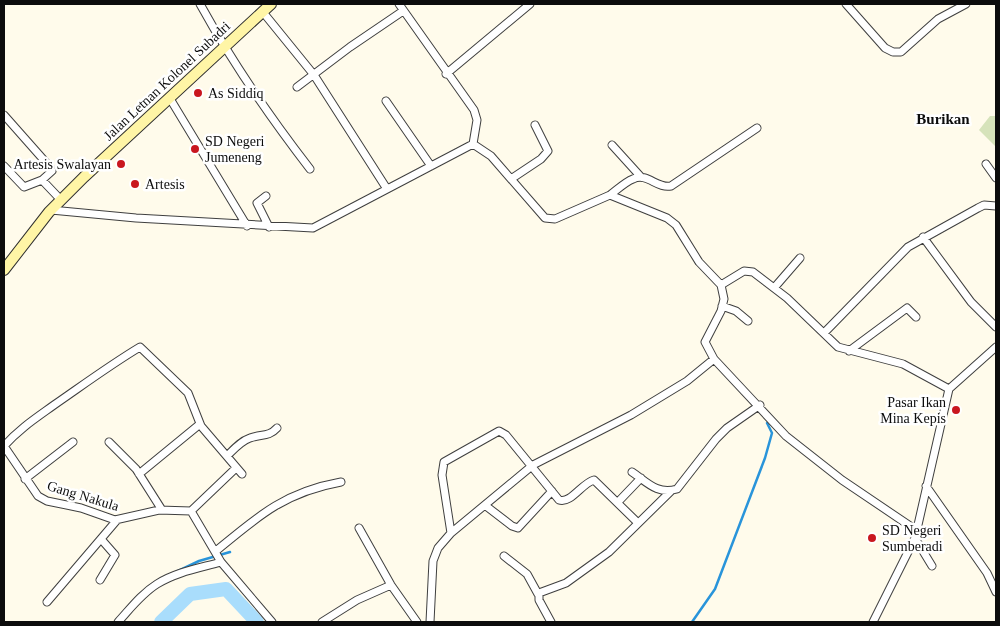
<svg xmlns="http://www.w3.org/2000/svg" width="1000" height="626" font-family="Georgia,serif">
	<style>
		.cemetery { fill: #d6e3ba }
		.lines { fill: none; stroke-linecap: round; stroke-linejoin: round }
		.stream { stroke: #2994da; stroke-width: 2.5 }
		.river { stroke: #a9ddfc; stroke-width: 14 }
		.street-casing { stroke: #3f3f3f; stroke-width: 9 }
		.secondary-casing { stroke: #2e2e2e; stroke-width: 12 }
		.street { stroke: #fff; stroke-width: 7 }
		.secondary { stroke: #fff5a6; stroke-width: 10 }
		.poi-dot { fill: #c9171f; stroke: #fff; stroke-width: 2 }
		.labels { text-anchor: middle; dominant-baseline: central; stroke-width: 5; stroke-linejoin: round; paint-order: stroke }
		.street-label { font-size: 14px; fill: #0c0c0c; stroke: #fff }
		.poi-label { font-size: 14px; fill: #0c0c0c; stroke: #fff; text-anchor: start }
		.neighbourhood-label { font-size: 15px; font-weight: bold; fill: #0c0c0c; stroke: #fff }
	</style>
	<rect width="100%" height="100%" fill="#fffbeb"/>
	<!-- cemetery -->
	<path class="cemetery" d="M 990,116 L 996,116 L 996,147 L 979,130 Z"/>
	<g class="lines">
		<!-- stream -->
		<path class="stream" d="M 178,571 L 199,561 L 230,552
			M 692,622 L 715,589 L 765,458 L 772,433 L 767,423"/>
		<!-- river -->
		<path class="river" d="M 161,622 L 190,594 L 226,589 L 257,622"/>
		<defs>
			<path id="street" d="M 200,4 C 232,62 269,116 310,169
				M 399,4 L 474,110 L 477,120 L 473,144
				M 846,4 L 885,48 L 893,52 L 901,52 L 938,19 L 966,4
				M 262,11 L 314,75 L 387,189
				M 446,74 L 530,4
				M 297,87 L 350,47 L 403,11
				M 169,97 L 247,226
				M 386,101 L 431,166
				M 4,115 L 50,167 L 52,171 L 42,180
				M 473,144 L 491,156 L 545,218 L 555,219 L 610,195 L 667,218 L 676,225 L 699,262 L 721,285 L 724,299 L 721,311 L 705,342 L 714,359 L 786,436 L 842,480 L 916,530
				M 612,145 L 641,177
				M 986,164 L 996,178
				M 4,166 L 24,187 L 42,180 L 61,200
				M 511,179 L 541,159 L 548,151 L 535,125
				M 610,195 C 617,190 625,182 633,179 C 647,172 657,189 671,186 L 757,128
				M 266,196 L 257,203 L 269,227
				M 51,210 L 136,218 L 313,228 L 473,144
				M 923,237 L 971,302 L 996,327
				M 721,285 L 744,271 L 753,272 L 787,298 L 838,347 L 903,364 L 949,389
				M 774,288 L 800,258
				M 722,306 L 736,311 L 748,321
				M 824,333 L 908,247 L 978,208 L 984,205 L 996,206
				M 849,351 L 907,308 L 916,317
				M 109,442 L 136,469 L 162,510
				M 4,446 L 38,496 L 47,501 L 81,508 L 115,520 L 159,510 L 191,511 L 221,562 L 272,622
				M 4,446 C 19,429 36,418 54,405 C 83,385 110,365 140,347 L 188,393 L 201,426 L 242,474
				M 227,456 C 234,449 241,441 250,438 C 261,434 269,437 277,428
				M 632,472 C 647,482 657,495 677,489 L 716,439 L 727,428 L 760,405
				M 139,474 L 200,424
				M 25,479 L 73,442
				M 926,486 L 987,573 L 996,592
				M 618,502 L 641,478
				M 486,506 L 512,526 L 518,528 L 552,491
				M 191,511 L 236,468
				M 359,528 L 391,585 L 417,622
				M 451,533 L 442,475 L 444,462 L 499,431 L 506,435 L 559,500 C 571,504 582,483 594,480 L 637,522
				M 915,538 L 932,566
				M 216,551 C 258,516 285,492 341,482
				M 504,556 L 527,574 L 538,594
				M 100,580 L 115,555 L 101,539
				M 47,602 L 117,520
				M 118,622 C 130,609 141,594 157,584 C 176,572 200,568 221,562
				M 322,622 L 357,600 L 391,585
				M 430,622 L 433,561 L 438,548 L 451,533 L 533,465 L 631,415 L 687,381 L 714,359
				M 551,622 L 539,600 L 539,593 L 566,583 L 609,552 L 671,491
				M 873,622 L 915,538 L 949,389 L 996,347"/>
			<path id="secondary" d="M 4,270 L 49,212 L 84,177 L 271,4"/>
		</defs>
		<!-- street casing -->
		<use href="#street" class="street-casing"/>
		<!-- secondary casing -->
		<use href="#secondary" class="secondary-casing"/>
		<!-- street -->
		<use href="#street" class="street"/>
		<!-- secondary -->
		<use href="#secondary" class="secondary"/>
	</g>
	<!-- markers -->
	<g class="poi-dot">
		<circle cx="198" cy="93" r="5"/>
		<circle cx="195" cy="149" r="5"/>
		<circle cx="121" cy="164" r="5"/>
		<circle cx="135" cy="184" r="5"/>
		<circle cx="956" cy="410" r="5"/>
		<circle cx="872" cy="538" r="5"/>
	</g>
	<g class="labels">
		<!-- street labels -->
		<g class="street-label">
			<text transform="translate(167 81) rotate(-43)">Jalan Letnan Kolonel Subadri</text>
			<text transform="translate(83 496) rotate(17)">Gang Nakula</text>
		</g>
		<!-- poi labels -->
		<g class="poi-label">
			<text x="208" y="93">As Siddiq</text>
			<text x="205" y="141">SD Negeri<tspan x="205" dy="16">Jumeneng</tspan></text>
			<text x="111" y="164" text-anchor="end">Artesis Swalayan</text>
			<text x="145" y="184">Artesis</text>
			<text x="946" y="402" text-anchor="end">Pasar Ikan<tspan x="946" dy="16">Mina Kepis</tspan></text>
			<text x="882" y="530">SD Negeri<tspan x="882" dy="16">Sumberadi</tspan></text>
		</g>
		<!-- neighbourhood labels -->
		<g class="neighbourhood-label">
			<text x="943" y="119">Burikan</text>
		</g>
	</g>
	<!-- border -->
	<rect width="1000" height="626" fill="none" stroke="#0c0c0c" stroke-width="10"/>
</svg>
